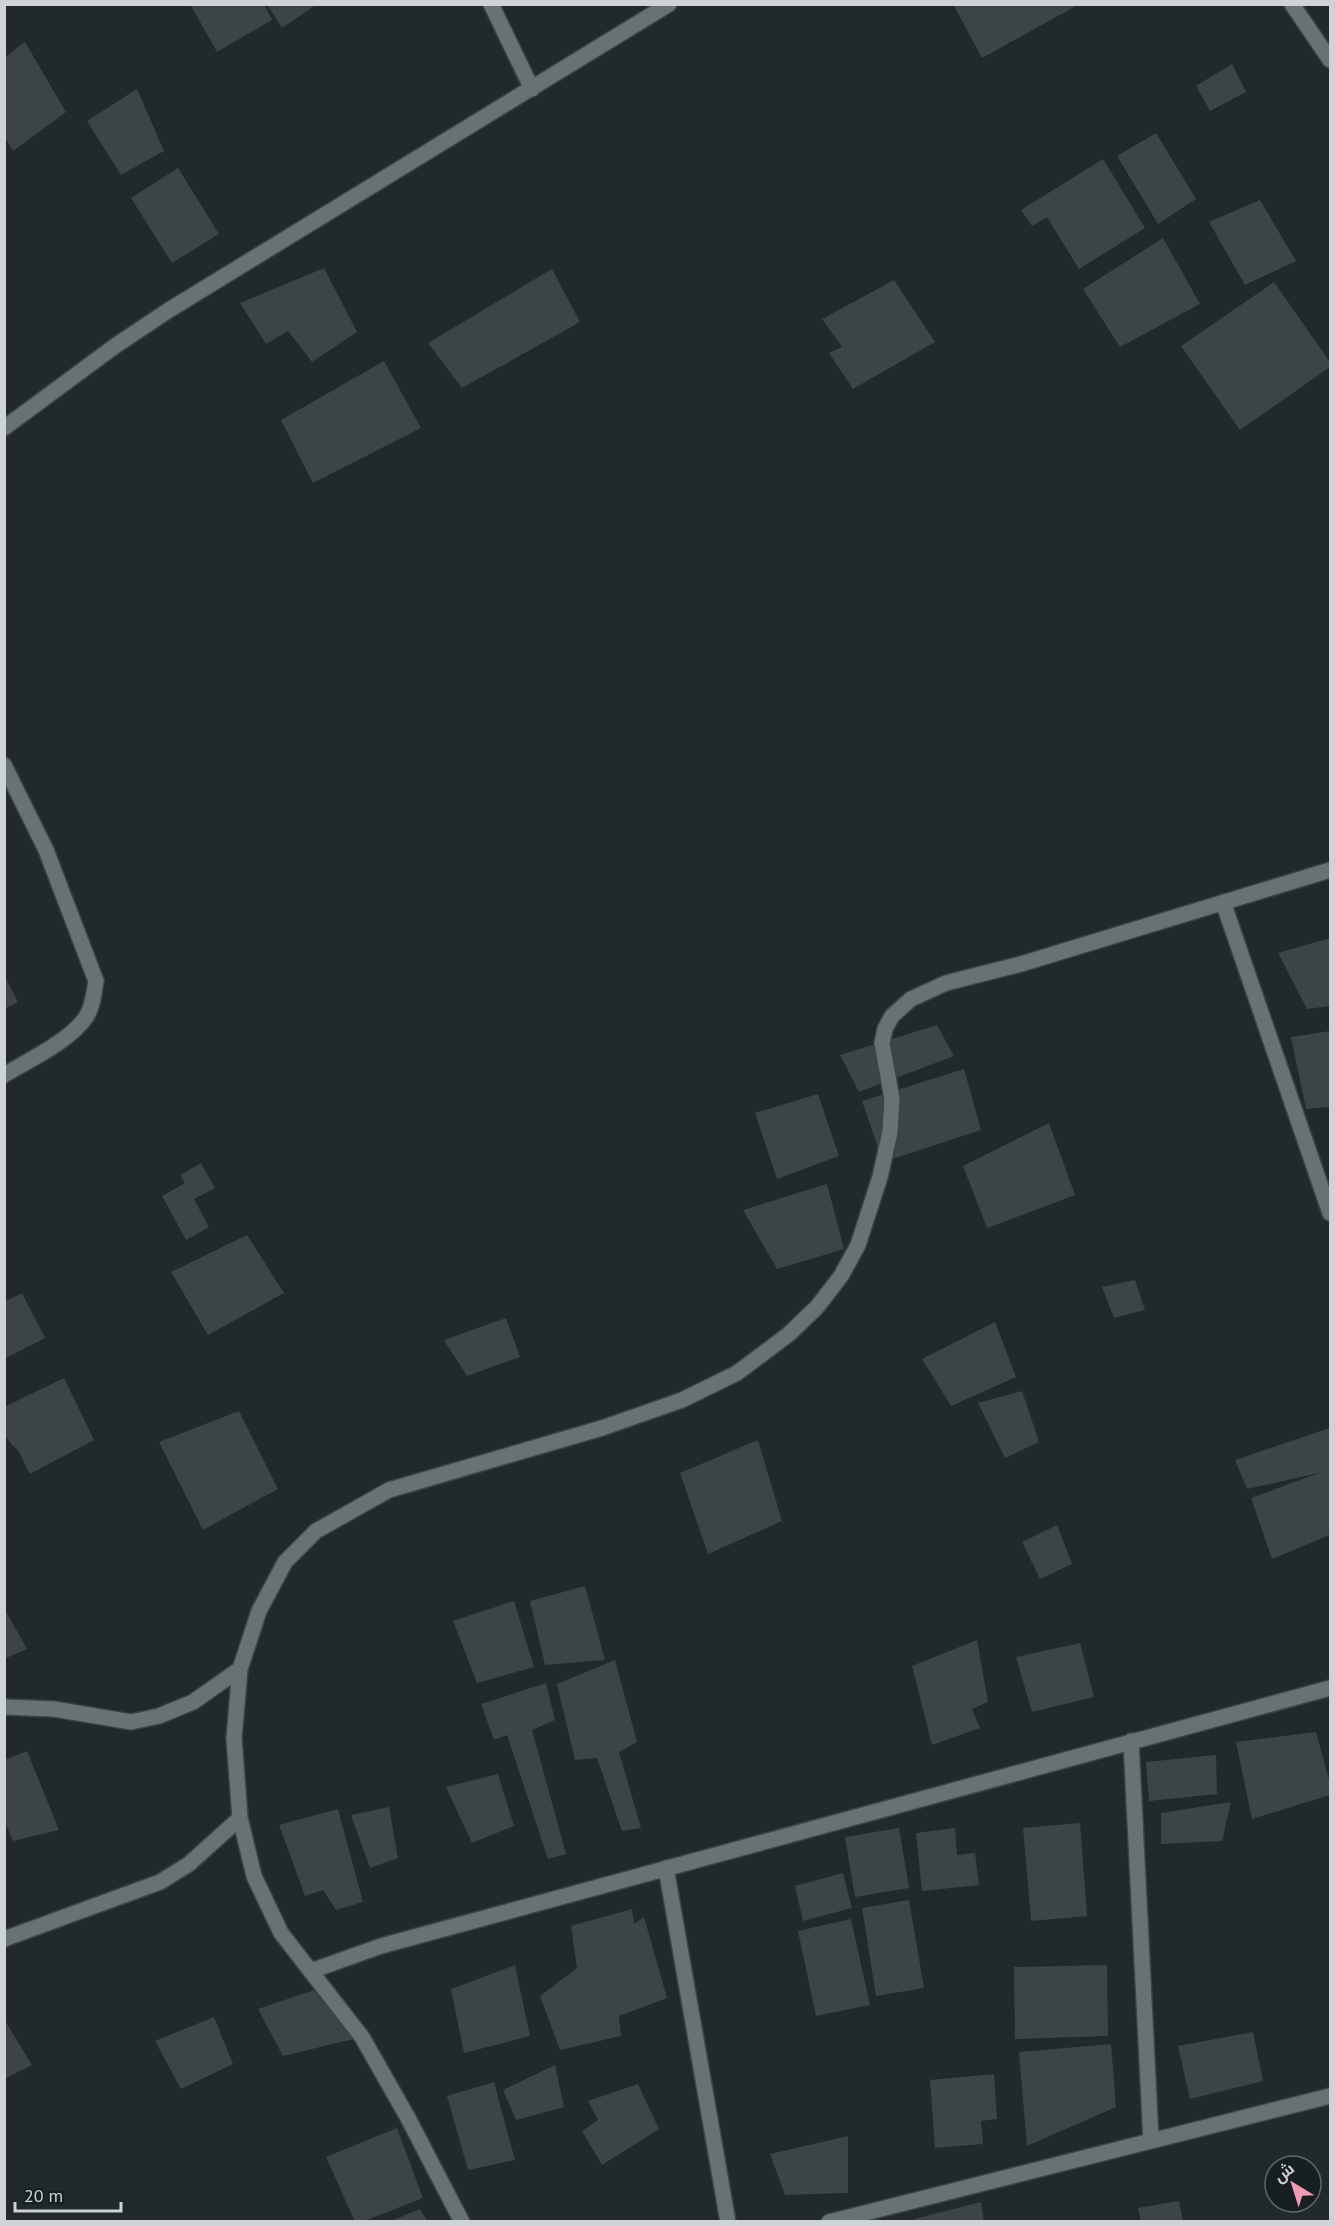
<svg xmlns="http://www.w3.org/2000/svg" width="1335" height="2226" font-family="'PT Sans',Cairo,sans-serif">
	<style>
		.building { fill: #3c4447 }
		.lines { fill: none; stroke-linecap: round; stroke-linejoin: round }
		.street-casing { stroke: #3d4446; stroke-width: 18 }
		.street { stroke: #687275; stroke-width: 15 }
	</style>
	<rect width="100%" height="100%" fill="#21292c"/>
	<!-- building -->
	<path class="building" d="M 190,4 L 264,4 L 272,20 L 217,52 Z
		M 267,4 L 317,4 L 282,28 Z
		M 953,4 L 1075,4 L 1076,6 L 982,58 Z
		M 25,42 L 66,112 L 13,151 L 4,136 L 4,58 Z
		M 1232,64 L 1246,92 L 1210,111 L 1196,86 Z
		M 137,89 L 164,151 L 121,175 L 87,121 Z
		M 1156,133 L 1196,199 L 1158,224 L 1117,156 Z
		M 1103,159 L 1145,228 L 1079,269 L 1047,217 L 1032,226 L 1021,210 Z
		M 178,168 L 219,234 L 172,263 L 131,198 Z
		M 1260,200 L 1296,261 L 1245,285 L 1209,222 Z
		M 1163,238 L 1200,304 L 1120,347 L 1083,289 Z
		M 324,268 L 357,332 L 312,362 L 288,331 L 266,344 L 240,303 Z
		M 552,269 L 580,322 L 462,388 L 428,343 Z
		M 894,280 L 935,342 L 853,389 L 829,353 L 842,347 L 822,319 Z
		M 1274,282 L 1330,362 L 1330,367 L 1240,430 L 1181,346 Z
		M 384,361 L 421,428 L 313,483 L 281,420 Z
		M 1330,938 L 1330,1006 L 1307,1009 L 1278,953 Z
		M 4,975 L 18,1002 L 4,1009 Z
		M 937,1025 L 954,1056 L 859,1092 L 840,1055 Z
		M 1330,1031 L 1330,1107 L 1306,1109 L 1291,1037 Z
		M 964,1069 L 981,1130 L 883,1162 L 862,1101 Z
		M 818,1094 L 839,1156 L 777,1179 L 755,1113 Z
		M 1049,1123 L 1075,1195 L 987,1228 L 963,1166 Z
		M 201,1163 L 215,1188 L 194,1199 L 209,1227 L 186,1240 L 162,1196 L 185,1183 L 180,1175 Z
		M 827,1184 L 844,1249 L 777,1269 L 743,1210 Z
		M 247,1235 L 284,1293 L 208,1335 L 171,1272 Z
		M 1135,1280 L 1145,1310 L 1114,1318 L 1102,1287 Z
		M 22,1293 L 45,1338 L 4,1359 L 4,1302 Z
		M 506,1318 L 520,1357 L 467,1376 L 444,1340 Z
		M 995,1322 L 1016,1377 L 951,1406 L 922,1359 Z
		M 64,1378 L 94,1440 L 30,1474 L 18,1450 L 11,1444 L 5,1435 L 6,1427 L 4,1407 Z
		M 1022,1391 L 1039,1442 L 1005,1458 L 978,1403 Z
		M 239,1411 L 278,1489 L 203,1530 L 159,1442 Z
		M 1330,1428 L 1330,1535 L 1272,1559 L 1251,1498 L 1319,1473 L 1247,1489 L 1235,1460 Z
		M 758,1440 L 782,1521 L 708,1554 L 680,1473 Z
		M 1057,1525 L 1072,1564 L 1040,1579 L 1022,1542 Z
		M 585,1586 L 605,1660 L 545,1665 L 530,1601 Z
		M 514,1601 L 534,1667 L 477,1683 L 453,1621 Z
		M 4,1608 L 27,1649 L 4,1659 Z
		M 977,1640 L 988,1702 L 972,1709 L 980,1728 L 932,1745 L 912,1666 Z
		M 1080,1643 L 1094,1697 L 1032,1712 L 1016,1657 Z
		M 615,1660 L 637,1742 L 619,1752 L 641,1828 L 622,1831 L 597,1758 L 575,1760 L 557,1684 Z
		M 546,1683 L 555,1720 L 532,1730 L 566,1854 L 548,1859 L 507,1735 L 494,1740 L 481,1704 Z
		M 1316,1732 L 1330,1783 L 1330,1795 L 1252,1819 L 1236,1742 Z
		M 27,1751 L 59,1830 L 13,1841 L 4,1820 L 4,1760 Z
		M 1216,1755 L 1217,1794 L 1149,1801 L 1146,1762 Z
		M 498,1774 L 514,1826 L 472,1843 L 446,1787 Z
		M 1231,1802 L 1222,1841 L 1161,1844 L 1161,1813 Z
		M 389,1807 L 398,1858 L 370,1868 L 351,1815 Z
		M 338,1809 L 363,1902 L 336,1910 L 323,1890 L 305,1896 L 279,1825 Z
		M 1080,1823 L 1087,1916 L 1031,1921 L 1023,1828 Z
		M 899,1828 L 909,1888 L 855,1897 L 845,1837 Z
		M 955,1828 L 957,1855 L 975,1853 L 979,1885 L 922,1891 L 916,1833 Z
		M 843,1873 L 852,1908 L 803,1921 L 795,1886 Z
		M 909,1900 L 924,1988 L 876,1996 L 862,1908 Z
		M 632,1909 L 634,1924 L 644,1917 L 667,1998 L 619,2016 L 621,2036 L 560,2050 L 540,1996 L 577,1968 L 571,1926 Z
		M 851,1919 L 870,2005 L 816,2016 L 798,1931 Z
		M 515,1965 L 530,2036 L 464,2053 L 451,1989 Z
		M 1107,1965 L 1108,2036 L 1015,2039 L 1014,1967 Z
		M 323,1987 L 362,2037 L 283,2056 L 258,2009 Z
		M 214,2017 L 233,2064 L 181,2089 L 155,2041 Z
		M 4,2019 L 32,2065 L 4,2079 Z
		M 1253,2032 L 1263,2081 L 1190,2099 L 1178,2046 Z
		M 1111,2044 L 1116,2107 L 1027,2146 L 1019,2052 Z
		M 555,2065 L 564,2107 L 516,2120 L 503,2090 Z
		M 994,2074 L 997,2119 L 981,2121 L 983,2144 L 935,2148 L 930,2080 Z
		M 494,2082 L 515,2160 L 468,2170 L 447,2096 Z
		M 638,2084 L 659,2129 L 602,2165 L 582,2131 L 598,2120 L 588,2101 Z
		M 397,2128 L 423,2198 L 362,2222 L 355,2222 L 326,2157 Z
		M 848,2136 L 848,2193 L 785,2195 L 770,2154 Z
		M 1179,2201 L 1183,2222 L 1141,2222 L 1138,2208 Z
		M 981,2202 L 984,2222 L 915,2222 L 914,2219 Z
		M 420,2209 L 428,2222 L 391,2222 L 391,2221 Z"/>
	<g class="lines">
		<defs>
			<path id="street" d="M 491,4 L 532,89
				M 1292,4 L 1330,60
				M 4,428 L 115,346 L 169,310 L 669,4
				M 4,765 L 46,850 L 96,981 C 94,992 93,1007 86,1017 C 70,1041 29,1060 4,1075
				M 1223,902 L 1330,1213
				M 4,1707 L 54,1709 L 131,1722 L 159,1716 L 193,1702 L 240,1669
				M 1131,1741 L 1151,2140
				M 666,1868 L 728,2222
				M 4,1939 L 160,1882 L 189,1864 L 240,1818
				M 311,1971 L 381,1946 L 1330,1688
				M 462,2222 L 408,2118 L 362,2037 L 281,1933 L 254,1876 L 240,1818 L 234,1738 L 240,1669 L 259,1611 L 285,1562 L 316,1531 L 389,1490 L 602,1428 L 682,1400 L 737,1373 L 789,1334 L 817,1307 L 841,1276 L 858,1245 L 880,1177 L 890,1132 L 892,1099 L 882,1043 L 885,1029 L 892,1016 L 911,999 L 946,983 L 1021,964 L 1330,870
				M 829,2222 L 1330,2096"/>
		</defs>
		<!-- street casing -->
		<use href="#street" class="street-casing"/>
		<!-- street -->
		<use href="#street" class="street"/>
	</g>
	<!-- border -->
	<rect width="1335" height="2226" fill="none" stroke="#ced4d5" stroke-width="12"/>
	<!-- north arrow -->
	<g transform="translate(1293 2184) rotate(322)"><circle r="28" fill="#181f22" stroke="#61676a" stroke-width="1.5"/>
	<path d="M0-4.5L10 22L0 15L-10 22Z" fill="#f09ab6"/>
	<text y="-9" font-size="16" font-weight="bold" text-anchor="middle" fill="#ced4d5">ش</text>
	</g>
	<!-- scale -->
	<path d="M15 2202v9h106v-9" fill="none" stroke="#ced4d5" stroke-width="3"/>
	<text x="24" y="2202" font-size="18" fill="#ced4d5" stroke="#181f22" stroke-width="4.5" paint-order="stroke">20 m</text>
</svg>
